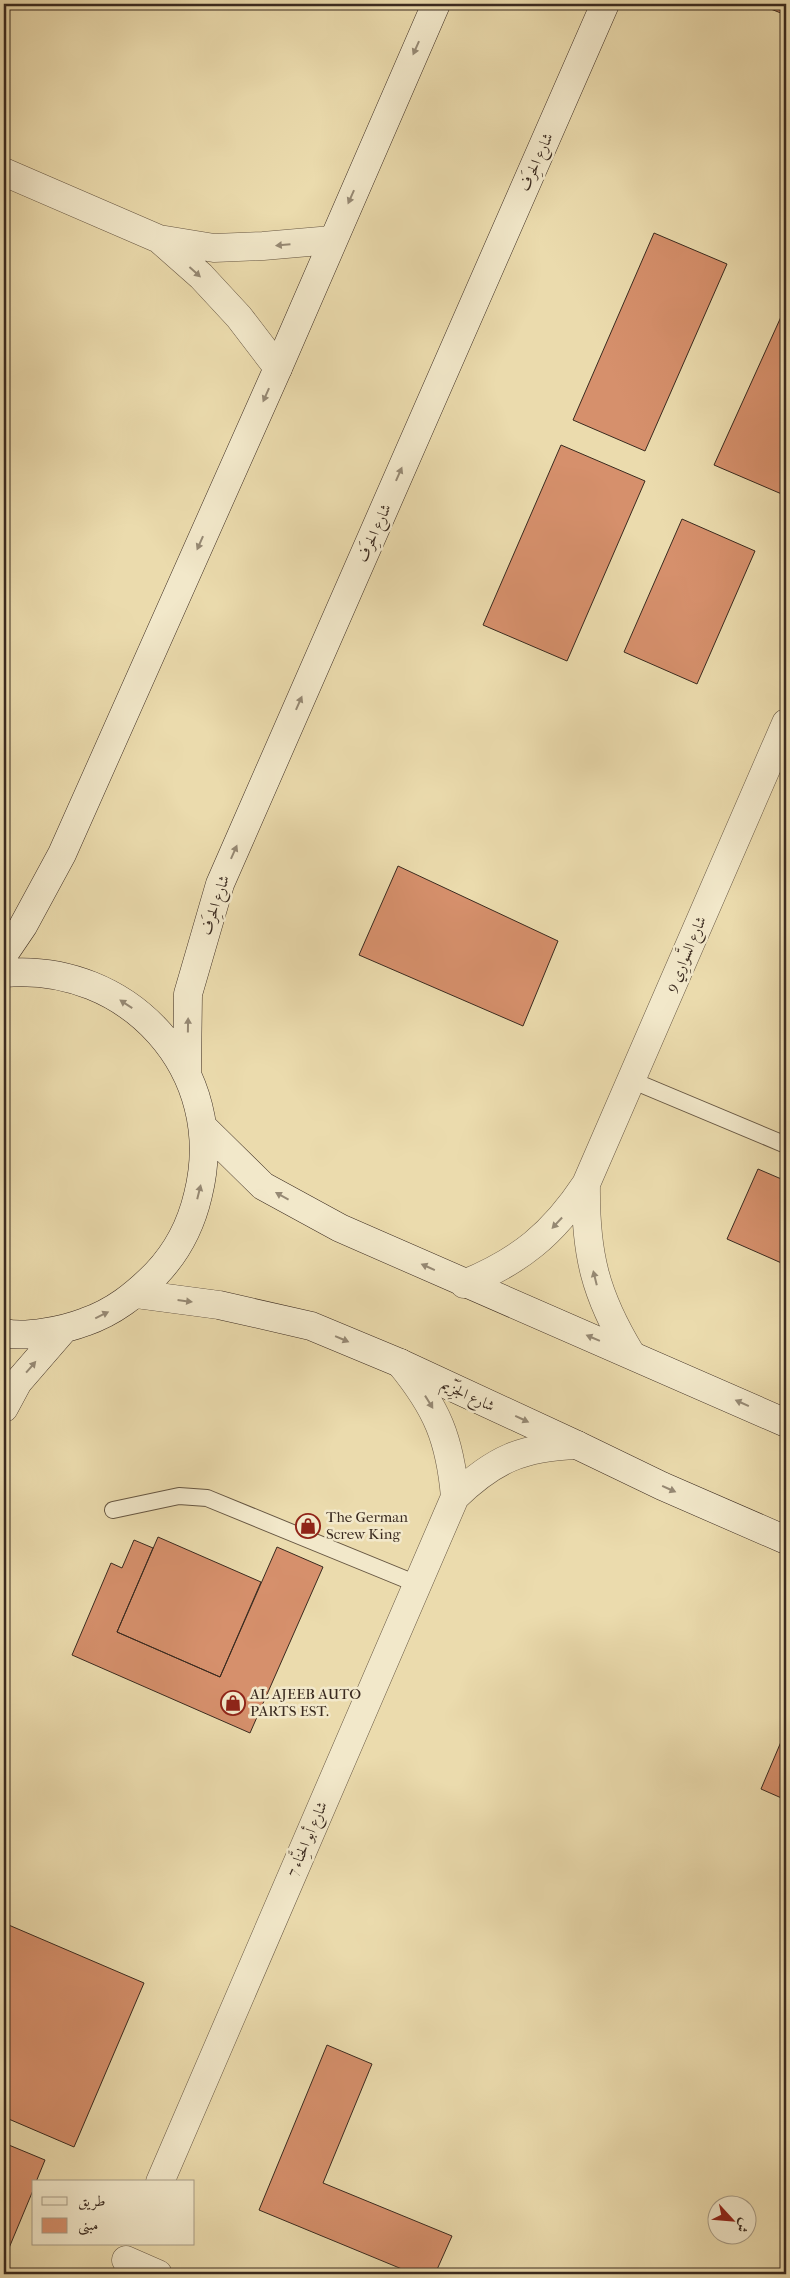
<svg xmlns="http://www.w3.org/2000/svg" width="790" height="2278" font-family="'IM FELL French Canon',Amiri,serif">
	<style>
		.building { fill: #d6906c; stroke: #3a2a1f }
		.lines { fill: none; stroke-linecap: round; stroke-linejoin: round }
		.lane-casing { stroke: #665642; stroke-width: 18 }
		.street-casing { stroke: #665642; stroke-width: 29 }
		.secondary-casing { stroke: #3a2a1f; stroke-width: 29 }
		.lane { stroke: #f2e8ca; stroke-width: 16 }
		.street { stroke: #f2e8ca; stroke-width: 28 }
		.secondary { stroke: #f2e8ca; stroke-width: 28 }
		.oneway { fill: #968974 }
		.labels { text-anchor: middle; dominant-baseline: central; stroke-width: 5; stroke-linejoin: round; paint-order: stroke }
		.street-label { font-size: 15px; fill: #3a2a1f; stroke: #f2e8ca }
		.poi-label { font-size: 15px; fill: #3a2a1f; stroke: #f2e8ca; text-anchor: start }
	</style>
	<rect width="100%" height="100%" fill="#ebdbad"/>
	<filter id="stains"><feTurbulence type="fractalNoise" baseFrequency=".004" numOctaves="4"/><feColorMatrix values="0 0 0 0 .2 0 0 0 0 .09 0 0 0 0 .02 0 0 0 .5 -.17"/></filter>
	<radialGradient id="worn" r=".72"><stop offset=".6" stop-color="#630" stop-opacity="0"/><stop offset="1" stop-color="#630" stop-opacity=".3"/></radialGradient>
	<!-- building -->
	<path class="building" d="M 764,4 L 786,4 L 786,15 L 763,6 Z
		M 654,233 L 727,264 L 645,451 L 573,420 Z
		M 785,308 L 786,490 L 784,495 L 714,465 Z
		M 561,445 L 645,481 L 567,661 L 483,625 Z
		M 682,519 L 755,551 L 697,684 L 624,652 Z
		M 398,866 L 558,941 L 523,1026 L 359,955 Z
		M 758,1169 L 786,1181 L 786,1265 L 727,1239 Z
		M 158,1537 L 261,1582 L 220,1677 L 117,1632 Z
		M 134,1540 L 153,1548 L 117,1632 L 220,1677 L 277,1547 L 323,1567 L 250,1733 L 72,1655 L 111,1563 L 122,1568 Z
		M 786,1730 L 786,1800 L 761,1789 Z
		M 4,1923 L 144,1983 L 74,2147 L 4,2117 Z
		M 327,2045 L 372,2064 L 323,2183 L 452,2236 L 435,2274 L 414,2274 L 259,2210 Z
		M 4,2143 L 45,2160 L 36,2182 L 34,2182 L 34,2188 L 4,2260 Z"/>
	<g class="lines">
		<defs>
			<path id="lane" d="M 631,1080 L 786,1145
				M 113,1510 L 179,1496 L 207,1498 L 417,1584"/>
			<path id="street" d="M 4,172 L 159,239 L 214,248 L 263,246 L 332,240
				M 159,239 L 201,276 L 239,317 L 278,368
				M 586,1184 C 585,1253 595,1295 631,1354
				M 464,1284 C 520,1261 553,1234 586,1184 L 786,723
				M 400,1363 C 437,1408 450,1439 455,1497
				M 160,2182 L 455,1497 C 494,1459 523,1447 577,1445
				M 126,2260 L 158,2274"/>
			<path id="secondary" d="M 4,954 L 23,926 L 62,854 L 278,368 L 436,4
				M 4,973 C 129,962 229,1071 198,1195 C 191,1225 177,1252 156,1274 C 135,1295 114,1312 85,1322 C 64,1330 26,1338 4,1333
				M 187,1074 L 188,994 L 220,884 L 605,4
				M 203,1127 L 263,1186 L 340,1228 L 786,1423
				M 136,1294 L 219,1305 L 311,1326 L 400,1363 L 577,1445 L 662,1486 L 786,1540
				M 4,1408 L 18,1382 L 63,1330"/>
		</defs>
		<!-- lane casing -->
		<use href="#lane" class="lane-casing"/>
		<!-- street casing -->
		<use href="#street" class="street-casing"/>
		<!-- secondary casing -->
		<use href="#secondary" class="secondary-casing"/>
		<!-- lane -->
		<use href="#lane" class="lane"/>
		<!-- street -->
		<use href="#street" class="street"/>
		<!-- secondary -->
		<use href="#secondary" class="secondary"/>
	</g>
	<!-- one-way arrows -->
	<defs><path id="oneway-solid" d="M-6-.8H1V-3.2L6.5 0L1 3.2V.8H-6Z" transform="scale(1.25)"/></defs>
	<g class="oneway">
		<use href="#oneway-solid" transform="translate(416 48) rotate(114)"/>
		<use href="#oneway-solid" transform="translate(351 197) rotate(114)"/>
		<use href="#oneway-solid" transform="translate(283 245) rotate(175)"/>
		<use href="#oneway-solid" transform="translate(195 272) rotate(42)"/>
		<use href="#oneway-solid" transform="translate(266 395) rotate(114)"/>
		<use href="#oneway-solid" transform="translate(399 474) rotate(-66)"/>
		<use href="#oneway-solid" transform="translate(200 543) rotate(114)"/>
		<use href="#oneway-solid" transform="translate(299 703) rotate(-66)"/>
		<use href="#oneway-solid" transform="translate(234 852) rotate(-66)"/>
		<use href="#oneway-solid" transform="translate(126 1004) rotate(-147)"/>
		<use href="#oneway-solid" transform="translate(188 1025) rotate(-89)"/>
		<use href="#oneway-solid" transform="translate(199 1192) rotate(-76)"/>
		<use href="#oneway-solid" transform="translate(282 1196) rotate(-151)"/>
		<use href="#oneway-solid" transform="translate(557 1223) rotate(133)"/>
		<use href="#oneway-solid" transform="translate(428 1267) rotate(-156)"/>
		<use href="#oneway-solid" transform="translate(595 1278) rotate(-104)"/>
		<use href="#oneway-solid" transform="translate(185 1301) rotate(7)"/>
		<use href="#oneway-solid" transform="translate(102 1315) rotate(-26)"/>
		<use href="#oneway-solid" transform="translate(593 1338) rotate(-157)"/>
		<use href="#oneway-solid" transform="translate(342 1339) rotate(23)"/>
		<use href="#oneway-solid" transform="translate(31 1367) rotate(-49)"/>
		<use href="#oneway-solid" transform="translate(429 1402) rotate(58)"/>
		<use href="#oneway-solid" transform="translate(742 1403) rotate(-156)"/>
		<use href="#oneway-solid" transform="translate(522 1419) rotate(25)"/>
		<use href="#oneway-solid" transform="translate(669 1489) rotate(24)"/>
	</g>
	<!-- icons -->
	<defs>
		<symbol id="shop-ring" viewBox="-11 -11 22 22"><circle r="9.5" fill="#f2e8ca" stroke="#8f2418" stroke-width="1.5"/><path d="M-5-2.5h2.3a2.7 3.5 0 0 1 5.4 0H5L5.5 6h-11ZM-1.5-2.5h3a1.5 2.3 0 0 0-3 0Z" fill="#8f2418"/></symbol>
	</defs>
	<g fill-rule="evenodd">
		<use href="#shop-ring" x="294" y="1512" width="28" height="28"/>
		<use href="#shop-ring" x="219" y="1689" width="28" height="28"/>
	</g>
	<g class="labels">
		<!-- street labels -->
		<g class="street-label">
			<text transform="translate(536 162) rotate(-66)">شارع الحِرَف</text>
			<text transform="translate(374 533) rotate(-66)">شارع الحِرَف</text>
			<text transform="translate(215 905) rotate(-72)">شارع الحِرَف</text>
			<text transform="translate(686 954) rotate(-67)">شارع السَّوارِي 9</text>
			<text transform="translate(468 1395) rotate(25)">شارع الجَزِّيم</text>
			<text transform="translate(307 1839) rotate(-67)">شارع أبو الحِنَّاء 7</text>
		</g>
		<!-- poi labels -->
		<g class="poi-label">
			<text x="326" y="1517">The German<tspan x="326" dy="17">Screw King</tspan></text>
			<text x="250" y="1694">AL AJEEB AUTO<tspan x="250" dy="17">PARTS EST.</tspan></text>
		</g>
	</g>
	<!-- margin -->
	<rect width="790" height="2278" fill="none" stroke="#ebdbad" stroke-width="20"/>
	<rect x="5" y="5" width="780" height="2268" fill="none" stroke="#3a2a1f" stroke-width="2.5"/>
	<rect x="10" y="10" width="770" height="2258" fill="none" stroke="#3a2a1f"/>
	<!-- legend -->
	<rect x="32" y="2180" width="162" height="65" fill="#f2e8ca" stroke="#a89c86"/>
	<rect x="42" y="2197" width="25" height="8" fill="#f2e8ca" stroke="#a89c86"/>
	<text x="78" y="2206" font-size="15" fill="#3a2a1f">طريق</text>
	<rect x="42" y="2218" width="25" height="15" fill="#d6906c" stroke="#a89c86"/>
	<text x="78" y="2230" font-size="15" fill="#3a2a1f">مبنى</text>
	<!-- north arrow -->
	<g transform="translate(732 2220) rotate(116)"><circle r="24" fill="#f2e8ca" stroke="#a89c86"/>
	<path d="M0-4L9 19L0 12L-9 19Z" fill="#8f2418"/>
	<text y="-8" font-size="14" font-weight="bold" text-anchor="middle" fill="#3a2a1f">ش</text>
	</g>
	<rect width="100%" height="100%" filter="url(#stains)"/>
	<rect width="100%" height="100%" fill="url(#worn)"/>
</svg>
